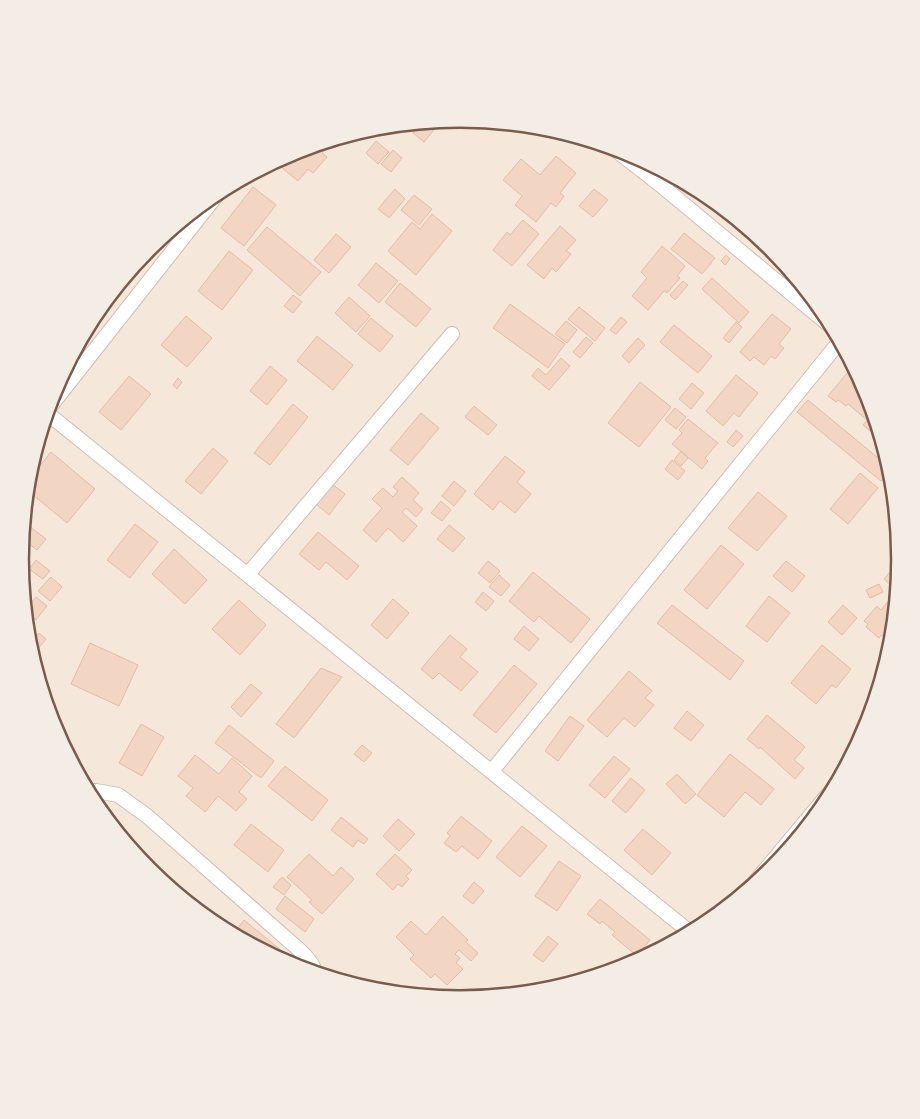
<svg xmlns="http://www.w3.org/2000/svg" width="920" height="1119" font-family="Roboto,sans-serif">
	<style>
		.residential { fill: #f5e8da }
		.building { fill: #f3d5c3; stroke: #e6bba3 }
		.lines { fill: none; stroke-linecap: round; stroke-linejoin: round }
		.street-casing { stroke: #d1beb0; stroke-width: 16 }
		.street { stroke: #fff; stroke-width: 14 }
		.rim { fill: none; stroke: #7a5c4d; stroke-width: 2.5 }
	</style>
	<rect width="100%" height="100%" fill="#fdf6ec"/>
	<!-- residential -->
	<path class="residential" d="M21 560a439 439 0 1 1 878 0a439 439 0 1 1-878 0Z"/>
	<!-- building -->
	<path class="building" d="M 441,121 L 424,142 L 413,133 L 421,123 Z
		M 543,128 L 551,129 L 545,136 L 539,132 Z
		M 333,140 L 322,153 L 327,157 L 313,173 L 308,169 L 298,181 L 282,168 L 297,151 Z
		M 376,141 L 389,152 L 378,164 L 366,153 Z
		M 393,150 L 402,158 L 391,172 L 381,164 Z
		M 556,156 L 576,173 L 560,193 L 564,196 L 556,207 L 551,203 L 536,222 L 515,205 L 522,196 L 503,180 L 521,159 L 540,175 Z
		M 253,187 L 276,205 L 244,246 L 221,228 Z
		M 395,189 L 405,199 L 389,218 L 378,209 Z
		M 594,189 L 608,200 L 593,217 L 579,206 Z
		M 414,195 L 432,209 L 419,225 L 401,210 Z
		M 432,214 L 452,231 L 416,275 L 388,251 L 412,222 L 420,229 Z
		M 523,220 L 539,234 L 512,266 L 493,250 L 507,232 L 510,235 Z
		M 560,226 L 576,240 L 566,251 L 571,254 L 556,272 L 552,268 L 544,279 L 527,265 Z
		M 267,227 L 321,272 L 300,296 L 247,250 Z
		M 684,233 L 715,258 L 702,274 L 671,249 Z
		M 336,234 L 351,247 L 329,273 L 314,260 Z
		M 662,246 L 685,266 L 677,276 L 680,278 L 667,293 L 664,291 L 648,310 L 632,296 L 647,278 L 641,272 Z
		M 229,251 L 253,270 L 222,310 L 198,291 Z
		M 726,255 L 730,259 L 725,265 L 721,261 Z
		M 376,263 L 398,281 L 379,303 L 358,285 Z
		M 712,278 L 749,312 L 739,323 L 702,289 Z
		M 683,281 L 688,285 L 675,300 L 670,295 Z
		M 400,283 L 431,309 L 416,327 L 385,302 Z
		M 293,295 L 302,302 L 293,313 L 284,306 Z
		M 349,297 L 370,316 L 356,332 L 335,313 Z
		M 510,304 L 565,344 L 548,368 L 493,328 Z
		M 102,306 L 105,308 L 97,319 L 94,316 Z
		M 579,307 L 605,328 L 595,341 L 568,319 Z
		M 772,314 L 791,329 L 779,344 L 784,348 L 775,359 L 771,356 L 764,365 L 754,357 L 750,361 L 740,352 Z
		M 186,316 L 212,338 L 187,367 L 161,345 Z
		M 621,317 L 627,322 L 616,334 L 610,330 Z
		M 371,318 L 393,336 L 380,352 L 358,334 Z
		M 566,321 L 577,330 L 567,343 L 555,334 Z
		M 736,322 L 742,327 L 729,343 L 723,338 Z
		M 674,325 L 712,356 L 698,373 L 660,342 Z
		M 317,336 L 353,365 L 333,390 L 297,361 Z
		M 586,337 L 593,343 L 580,358 L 573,352 Z
		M 638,338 L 645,345 L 629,363 L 622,356 Z
		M 561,358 L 570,366 L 549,390 L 532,376 L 538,368 L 546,375 Z
		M 270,366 L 287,380 L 267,405 L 250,391 Z
		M 853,366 L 867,391 L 868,397 L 865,402 L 867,404 L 870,401 L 880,436 L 879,438 L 863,425 L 867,420 L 848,404 L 846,406 L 838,400 L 836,402 L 828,396 Z
		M 736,375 L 758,393 L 739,417 L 734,413 L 723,426 L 706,411 Z
		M 129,376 L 151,394 L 121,430 L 99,412 Z
		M 178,378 L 182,382 L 177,389 L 173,385 Z
		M 640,382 L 671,407 L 639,447 L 608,423 Z
		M 692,383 L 704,393 L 691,409 L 679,399 Z
		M 808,400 L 889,467 L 890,470 L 881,481 L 797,412 Z
		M 293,404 L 308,417 L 270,465 L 254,453 Z
		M 474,406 L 497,425 L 488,435 L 465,417 Z
		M 675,408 L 686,417 L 676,429 L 665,420 Z
		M 421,413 L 439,428 L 408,465 L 390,450 Z
		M 688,419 L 718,443 L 705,458 L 708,461 L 702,469 L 672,444 L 682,433 L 679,430 Z
		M 736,430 L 743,436 L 733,447 L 727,442 Z
		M 213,448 L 228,461 L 201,494 L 185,481 Z
		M 681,451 L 688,458 L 681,466 L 674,460 Z
		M 51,452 L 95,489 L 67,523 L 27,490 L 28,480 Z
		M 505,456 L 525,472 L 517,482 L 531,494 L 515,513 L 500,501 L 493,510 L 474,494 Z
		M 672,460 L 685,471 L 678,480 L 665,469 Z
		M 860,473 L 878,488 L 848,524 L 830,509 Z
		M 402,477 L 419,493 L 413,500 L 423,509 L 416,517 L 406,508 L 402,512 L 417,526 L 403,542 L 388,528 L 376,542 L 363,530 L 382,508 L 372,499 L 383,488 L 393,497 L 398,491 L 393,487 Z
		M 454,481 L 466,491 L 454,506 L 442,496 Z
		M 332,484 L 345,494 L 329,515 L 316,504 Z
		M 758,492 L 787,516 L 757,551 L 728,528 Z
		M 441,501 L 451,510 L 442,521 L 431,513 Z
		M 135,524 L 158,542 L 130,578 L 107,560 Z
		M 449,525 L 465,538 L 453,552 L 437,539 Z
		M 29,526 L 46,539 L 37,550 L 22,538 L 22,534 Z
		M 318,532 L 359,566 L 347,580 L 326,562 L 319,570 L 299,554 Z
		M 721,545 L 744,564 L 707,609 L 684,590 Z
		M 174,549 L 207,580 L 185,604 L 152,574 Z
		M 21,553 L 27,558 L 21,566 L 20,559 Z
		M 36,560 L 50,571 L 43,579 L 29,569 Z
		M 900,560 L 897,590 L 884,579 Z
		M 488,561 L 500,571 L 490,583 L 478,573 Z
		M 786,561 L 805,576 L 792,592 L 773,576 Z
		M 533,572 L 590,619 L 571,643 L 539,616 L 534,622 L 509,601 Z
		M 499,575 L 510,585 L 501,596 L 489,587 Z
		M 51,577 L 62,587 L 50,601 L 38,591 Z
		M 879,584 L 883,592 L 870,598 L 866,590 Z
		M 483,592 L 494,601 L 486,611 L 475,602 Z
		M 769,596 L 790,613 L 767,642 L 746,626 Z
		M 36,597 L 47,606 L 36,620 L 25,610 Z
		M 891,598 L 896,602 L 892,638 L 889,641 L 882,635 L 879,638 L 866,627 L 868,624 L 864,621 L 877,606 L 881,610 Z
		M 393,599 L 409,613 L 387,639 L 371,625 Z
		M 239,600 L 266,625 L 240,655 L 212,629 Z
		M 672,605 L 744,661 L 730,680 L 657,623 Z
		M 843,605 L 857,618 L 842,635 L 828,622 Z
		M 524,626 L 539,639 L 529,651 L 514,639 Z
		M 39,633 L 46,639 L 32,656 L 29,646 Z
		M 450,635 L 467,649 L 460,657 L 478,672 L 461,691 L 439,673 L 433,679 L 421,669 Z
		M 90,643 L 138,665 L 119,706 L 71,684 Z
		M 822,645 L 851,669 L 836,688 L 832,685 L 816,704 L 791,683 Z
		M 514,665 L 537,684 L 496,733 L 473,715 Z
		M 321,668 L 342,677 L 294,738 L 276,724 Z
		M 629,671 L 652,691 L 645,698 L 654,705 L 635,727 L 624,718 L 607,737 L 587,720 Z
		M 251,684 L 262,693 L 241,717 L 231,707 Z
		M 687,711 L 704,725 L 691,741 L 674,728 Z
		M 767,715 L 805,747 L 794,760 L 804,768 L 795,779 L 760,747 L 759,749 L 747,739 Z
		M 570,716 L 584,726 L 558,761 L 545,751 Z
		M 141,724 L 164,737 L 142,776 L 119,763 Z
		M 229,725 L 274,761 L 261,778 L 215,743 Z
		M 362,745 L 372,753 L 364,762 L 354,754 Z
		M 730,754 L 774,789 L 761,805 L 745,792 L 724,817 L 697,795 Z
		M 195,755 L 219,774 L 232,758 L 252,776 L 239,792 L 247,799 L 236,811 L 218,796 L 205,812 L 186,796 L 193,788 L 178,776 Z
		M 614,756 L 630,769 L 605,798 L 589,785 Z
		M 285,766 L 328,800 L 312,821 L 268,786 Z
		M 677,774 L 696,794 L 685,804 L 666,784 Z
		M 631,778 L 645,790 L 626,813 L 612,801 Z
		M 461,816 L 492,841 L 478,859 L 462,846 L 456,852 L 444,843 L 450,836 L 447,833 Z
		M 341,817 L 368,839 L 364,844 L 358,840 L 353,847 L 331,830 Z
		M 398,819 L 415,834 L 399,851 L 383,836 Z
		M 251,824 L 284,850 L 268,872 L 234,845 Z
		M 522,826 L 547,846 L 520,877 L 496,857 Z
		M 643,829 L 671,853 L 652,875 L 624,850 Z
		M 309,854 L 333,876 L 341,867 L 354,879 L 322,914 L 309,902 L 312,900 L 287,877 Z
		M 395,854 L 412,870 L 406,876 L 409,879 L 402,887 L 398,884 L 393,890 L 376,874 Z
		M 559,861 L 581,876 L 557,911 L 535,896 Z
		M 282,877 L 291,885 L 284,895 L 273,887 Z
		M 474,882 L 484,891 L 473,904 L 463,896 Z
		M 285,896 L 314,919 L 305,932 L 276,909 Z
		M 600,899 L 650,940 L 637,956 L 612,935 L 615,932 L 602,921 L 600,924 L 587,914 Z
		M 443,916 L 468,940 L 466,942 L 478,953 L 471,961 L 459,950 L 455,954 L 460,958 L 456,963 L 463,969 L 447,985 L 435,974 L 431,978 L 410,959 L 414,955 L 396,937 L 411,921 L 426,935 Z
		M 244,920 L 293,960 L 289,964 L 271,955 L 238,928 Z
		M 548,936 L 558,944 L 543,962 L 533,955 Z"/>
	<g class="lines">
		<defs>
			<path id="street" d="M 613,148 L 663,187 L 833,328
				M 663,187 L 672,176
				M 49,408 L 220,191
				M 47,413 L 691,933
				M 248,574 L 452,334
				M 492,771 L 840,341
				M 87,791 L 96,791 L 118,795 L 147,816 L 287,939 C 298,949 312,959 316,974
				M 750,888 L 836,785"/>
		</defs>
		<!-- street casing -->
		<use href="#street" class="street-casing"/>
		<!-- street -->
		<use href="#street" class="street"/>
	</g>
	<!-- crop -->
	<path d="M0 0H920V1119H0ZM29 559a431 431 0 1 1 862 0a431 431 0 1 1-862 0Z" fill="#f4ede6" fill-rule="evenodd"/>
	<path class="rim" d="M29 559a431 431 0 1 1 862 0a431 431 0 1 1-862 0Z"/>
</svg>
